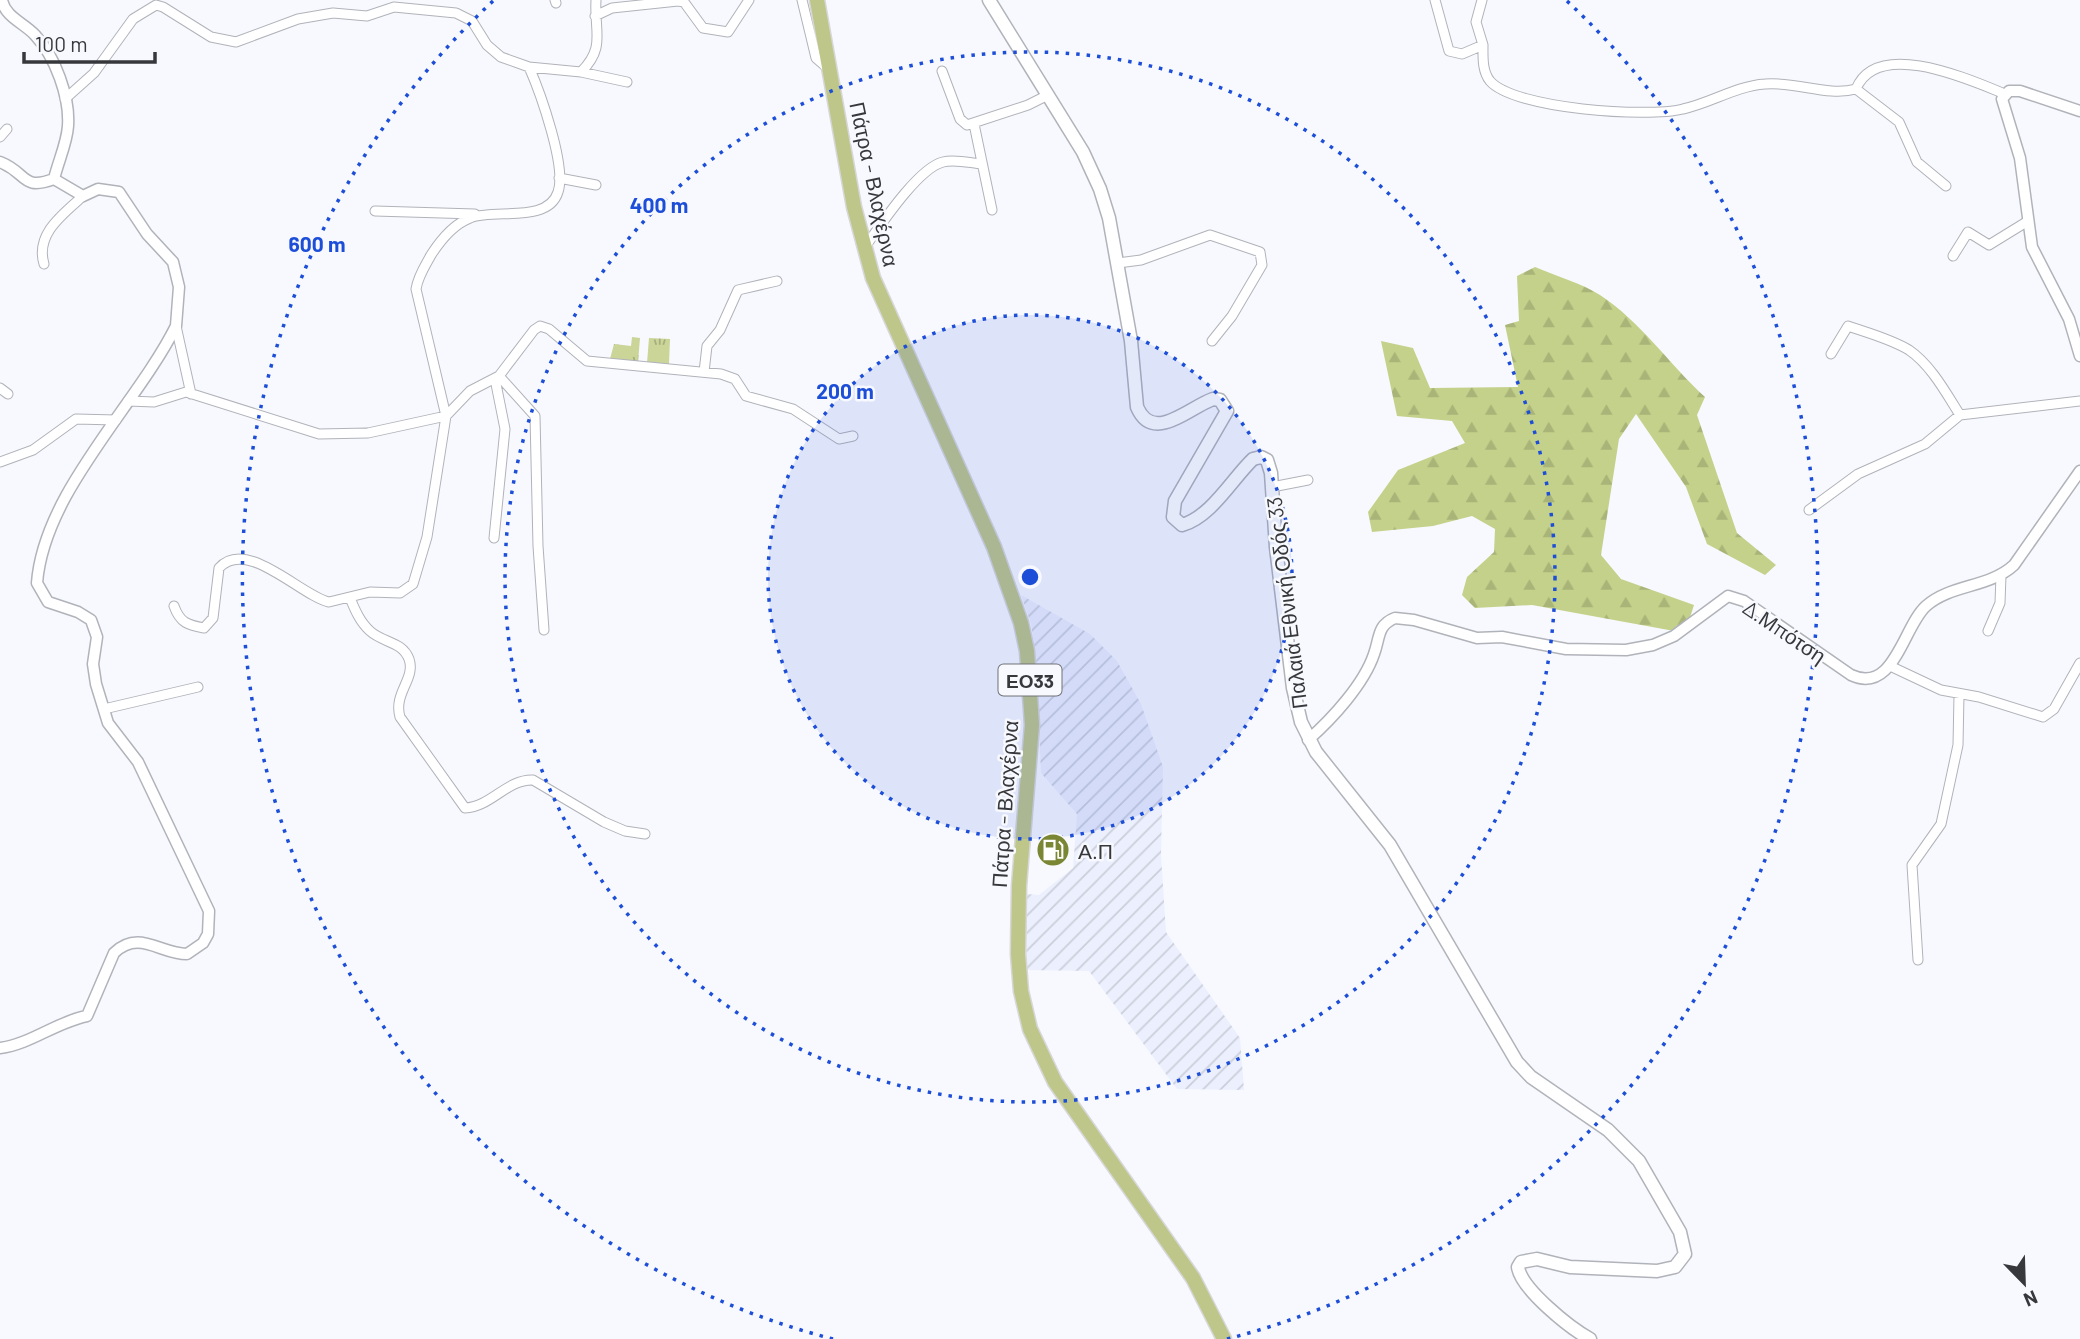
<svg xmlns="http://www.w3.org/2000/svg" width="2080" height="1339" font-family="Barlow,sans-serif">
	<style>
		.industrial { fill: url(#industrial-furrows) }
		.grass { fill: url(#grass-tufts) }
		.forest { fill: url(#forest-firs) }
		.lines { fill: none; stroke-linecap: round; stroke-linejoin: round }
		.minor-casing { stroke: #b1b3ba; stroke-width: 11 }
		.tertiary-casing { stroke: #b1b3ba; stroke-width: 13 }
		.secondary-casing { stroke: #b1b3ba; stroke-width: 15 }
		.primary-casing { stroke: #d7d7d8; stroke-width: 17 }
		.minor { stroke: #fff; stroke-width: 9 }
		.tertiary { stroke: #fff; stroke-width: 10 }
		.secondary { stroke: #fff; stroke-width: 12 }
		.primary { stroke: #bec689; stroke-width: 14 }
		.ring { fill: none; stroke: #1d4ed8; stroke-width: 3.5; stroke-dasharray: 3.5 7 }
		.labels { text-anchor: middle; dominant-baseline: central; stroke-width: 5; stroke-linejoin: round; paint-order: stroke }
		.shield { fill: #f7f9fe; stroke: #717276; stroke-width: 2 }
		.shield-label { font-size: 19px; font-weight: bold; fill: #37383b }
		.street-label { font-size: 21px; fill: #37383b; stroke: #f7f9fe }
		.poi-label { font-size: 21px; fill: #37383b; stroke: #f7f9fe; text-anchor: start }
		.centre { fill: #1d4ed8; stroke: #f7f9fe; stroke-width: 3.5 }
		.ring-label { font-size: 21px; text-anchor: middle; font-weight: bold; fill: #1d4ed8; stroke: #f7f9fe; stroke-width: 5; stroke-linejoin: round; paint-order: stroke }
	</style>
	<defs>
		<pattern id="industrial-furrows" width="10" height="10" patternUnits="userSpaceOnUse" patternTransform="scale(1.75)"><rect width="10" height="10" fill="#ecf0fe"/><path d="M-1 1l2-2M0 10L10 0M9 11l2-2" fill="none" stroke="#cbcfdb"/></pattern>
		<pattern id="grass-tufts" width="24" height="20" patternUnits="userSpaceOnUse" patternTransform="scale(1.75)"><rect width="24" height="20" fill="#cad597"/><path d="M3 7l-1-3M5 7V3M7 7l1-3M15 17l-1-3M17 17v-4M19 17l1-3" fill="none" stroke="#a5ae7c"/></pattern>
		<pattern id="forest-firs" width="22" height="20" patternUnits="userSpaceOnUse" patternTransform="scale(1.75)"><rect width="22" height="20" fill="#c4d18a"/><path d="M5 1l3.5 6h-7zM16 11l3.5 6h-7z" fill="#a9b478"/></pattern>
	</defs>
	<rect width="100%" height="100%" fill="#f7f9fe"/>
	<!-- industrial -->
	<path class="industrial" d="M 1021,595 L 1090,634 L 1117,661 L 1141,704 L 1163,767 L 1161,855 L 1166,932 L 1240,1038 L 1244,1090 L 1177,1089 L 1089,971 L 1026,970 L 1027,894 L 1039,895 L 1073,868 L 1077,814 L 1041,773 L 1036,658 L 1031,624 Z"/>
	<!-- grass -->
	<path class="grass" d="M 632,337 L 640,338 L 638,362 L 610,359 L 614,344 L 631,346 Z
		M 649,338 L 670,339 L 669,364 L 647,363 Z"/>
	<!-- forest -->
	<path class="forest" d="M 1535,267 C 1556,276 1581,283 1600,295 C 1641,322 1669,364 1705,397 L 1697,415 L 1737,533 L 1776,565 L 1765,575 L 1707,544 L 1686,487 L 1636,414 L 1619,439 L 1601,555 L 1621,579 L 1694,605 L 1685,633 L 1532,605 L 1475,608 L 1462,595 L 1467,577 L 1494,552 L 1495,529 L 1472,516 L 1433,526 L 1372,532 L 1368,512 L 1398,470 L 1465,443 L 1452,421 L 1397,416 L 1381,341 L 1413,348 L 1430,388 L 1518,387 L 1505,325 L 1519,321 L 1517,276 Z"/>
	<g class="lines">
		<defs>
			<path id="minor" d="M 555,0 L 556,3
				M 802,0 L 816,58 L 830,70
				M 1435,0 L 1449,51 L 1462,54 L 1483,45 C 1483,57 1482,71 1490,81 C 1514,109 1648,118 1683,109 C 1711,103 1736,86 1765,84 C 1795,81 1828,97 1856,89 C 1877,38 1968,79 2005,94
				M 1482,0 L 1476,22 L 1483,45
				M 595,16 L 612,8 L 678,1 L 684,2 L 703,28 L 728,32 L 749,0
				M 942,71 L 960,119 L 967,125 L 1028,105 L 1048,95
				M 581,72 C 606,47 594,32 596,0
				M 1856,89 L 1899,122 L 1917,162 L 1946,186
				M 65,99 L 94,73 L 133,19 L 156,5 L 163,7 L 211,37 L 236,42 L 298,19 L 333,13 L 367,16 L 394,7 L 456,13 L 472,21 L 487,45 L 501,57 L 529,67 L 581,72 L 627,82
				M 974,124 L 992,210
				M 0,137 L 7,129
				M 559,178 L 596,185
				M 375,211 L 475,214
				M 865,247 C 880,226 918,168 943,162 C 955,159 970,163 982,164
				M 1953,256 L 1968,232 L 1989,245 L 2028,221
				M 1118,263 L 1141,260 L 1210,235 L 1260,252 L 1262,265 L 1232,316 L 1212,341
				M 44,264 C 35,234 63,214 83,196
				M 176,326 L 191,394
				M 1831,354 L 1848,326 C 1868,333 1891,339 1909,350 C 1931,365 1946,393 1960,415
				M 704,372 L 707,346 L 720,330 L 738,290 L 777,281
				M 499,376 L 535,416 L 538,546 L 544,630
				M 0,388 L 8,394
				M 128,401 L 154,402 L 186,392 L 319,434 L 368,433 L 446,416 L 470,391 L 499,376 L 534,330 L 540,326 L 549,329 L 587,361 L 721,374 L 735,379 L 746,396 L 793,409 L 839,439 L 853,436
				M 0,462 L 33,450 L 76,419 L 116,420
				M 1272,487 L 1308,480
				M 1809,510 L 1858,474 L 1925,444 L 1960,415 L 2080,401
				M 494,538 L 505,429 L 495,379
				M 350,598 C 355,610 360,622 370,631 C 383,643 402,641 409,659 C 416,679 393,693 400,717 L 465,808 C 491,807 507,779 533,780 L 604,822 L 625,831 L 645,834
				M 174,606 C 180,623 188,625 204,628 L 213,618 L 219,568 C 247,537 301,596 329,602 L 370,592 L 400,593 L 413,584 L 427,537 L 446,416 L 416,289 C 418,276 425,266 431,255 C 440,241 454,224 470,218 C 494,208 548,224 558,192 C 567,167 540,92 529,67
				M 1988,631 L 2000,603 L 2001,575
				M 1890,666 L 1941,690 L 1979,697 L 2043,717 L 2054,709 L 2080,663
				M 104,709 L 198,687
				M 1918,960 L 1912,865 L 1941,824 L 1958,745 L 1959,695"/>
			<path id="tertiary" d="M 2,0 C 5,17 24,23 35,35 C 55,56 70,97 68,126 C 67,143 58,162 54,179
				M 2080,111 L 2020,91 L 2009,91 L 2002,99 L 2020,158 L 2032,247 L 2069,319 L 2080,356
				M 0,162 C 28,173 21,191 54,179
				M 1308,740 C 1332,719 1364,684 1374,654 C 1380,638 1377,625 1395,618 L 1414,620 L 1477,638 L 1502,637 L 1566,649 L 1626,650 L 1653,645 L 1674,636 L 1728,596 L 1744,601 L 1851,675 C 1894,695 1903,627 1926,606 C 1951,584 1989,588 2014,565 L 2080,471
				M 0,1048 C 31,1044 56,1022 87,1016 L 114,953 C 139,929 160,954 187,954 L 203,943 L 208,934 L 209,911 L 138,762 L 108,723 L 96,684 L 93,664 L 97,637 L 91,620 L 78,612 L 48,602 L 37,583 C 44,492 136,406 176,326 L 179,287 L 173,262 L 147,234 L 119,192 L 98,189 L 83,196 L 54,179"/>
			<path id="secondary" d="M 989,0 L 1083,152 L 1100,189 L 1109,218 L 1131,341 L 1137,407 C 1153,444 1188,408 1213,399 L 1220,400 L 1227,411 L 1175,501 L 1173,517 L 1182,525 C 1211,517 1232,479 1253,459 L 1261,457 L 1267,460 L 1271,473 L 1276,547 L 1293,688 L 1301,722 L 1316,752 L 1390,845 L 1517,1062 L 1531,1077 L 1608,1130 L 1639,1161 L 1680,1232 L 1685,1254 L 1675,1267 L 1657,1271 L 1570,1267 L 1537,1259 L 1521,1262 L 1518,1267 C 1521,1289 1570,1328 1590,1339"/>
			<path id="primary" d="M 817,0 L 854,207 L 873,278 L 994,547 L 1021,623 L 1027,651 L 1032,725 L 1019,886 L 1018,954 L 1021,991 L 1030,1029 L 1055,1082 L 1193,1278 L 1224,1339"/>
		</defs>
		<!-- minor casing -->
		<use href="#minor" class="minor-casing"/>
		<!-- tertiary casing -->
		<use href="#tertiary" class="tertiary-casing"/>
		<!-- secondary casing -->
		<use href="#secondary" class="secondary-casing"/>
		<!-- primary casing -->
		<use href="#primary" class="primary-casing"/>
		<!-- minor -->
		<use href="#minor" class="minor"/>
		<!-- tertiary -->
		<use href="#tertiary" class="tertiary"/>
		<!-- secondary -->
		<use href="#secondary" class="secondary"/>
		<!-- primary -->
		<use href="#primary" class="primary"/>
	</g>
	<!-- distance rings -->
	<circle cx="1030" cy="577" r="262" fill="#1d4ed8" fill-opacity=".12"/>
	<g class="ring">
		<circle cx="1030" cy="577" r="262"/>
		<circle cx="1030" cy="577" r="525"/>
		<path d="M833 1339A787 787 0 0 1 493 1M1567 1A787 787 0 0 1 1227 1339"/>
	</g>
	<!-- icons -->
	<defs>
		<symbol id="fuel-disc" viewBox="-11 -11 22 22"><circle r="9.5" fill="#7a8633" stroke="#f7f9fe"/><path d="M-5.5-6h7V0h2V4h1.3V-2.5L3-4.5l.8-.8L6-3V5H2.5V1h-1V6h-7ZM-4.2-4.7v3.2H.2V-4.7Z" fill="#fff"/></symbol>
	</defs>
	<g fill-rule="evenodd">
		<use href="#fuel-disc" x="1034" y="831" width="38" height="38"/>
	</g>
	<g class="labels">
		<!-- shield labels -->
		<rect class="shield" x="998.5" y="664.5" width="63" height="31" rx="5"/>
		<g class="shield-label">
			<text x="1030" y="680">ΕΟ33</text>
		</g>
		<!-- street labels -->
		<g class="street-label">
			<text transform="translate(875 184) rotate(78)">Πάτρα - Βλαχέρνα</text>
			<text transform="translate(1286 603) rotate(-97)">Παλαιά Εθνική Οδός 33</text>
			<text transform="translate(1785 631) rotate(34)">Δ.Μπότση</text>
			<text transform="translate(1004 804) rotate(-86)">Πάτρα - Βλαχέρνα</text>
		</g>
		<!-- poi labels -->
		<g class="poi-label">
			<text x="1078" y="850">Α.Π</text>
		</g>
	</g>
	<circle cx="1030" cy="577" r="10" class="centre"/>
	<g class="ring-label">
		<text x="659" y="213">400 m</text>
		<text x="317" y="252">600 m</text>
		<text x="845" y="399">200 m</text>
	</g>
	<!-- north arrow -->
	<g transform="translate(2024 1283) rotate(157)" stroke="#f7f9fe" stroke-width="5" paint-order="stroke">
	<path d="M0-5L12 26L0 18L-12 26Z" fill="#37383b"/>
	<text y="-10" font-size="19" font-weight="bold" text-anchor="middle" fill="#37383b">N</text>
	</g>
	<!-- scale -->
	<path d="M24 52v10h131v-10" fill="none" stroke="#37383b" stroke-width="3.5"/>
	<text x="35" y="52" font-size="21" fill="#37383b" stroke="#f7f9fe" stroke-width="5" paint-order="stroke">100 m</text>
</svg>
